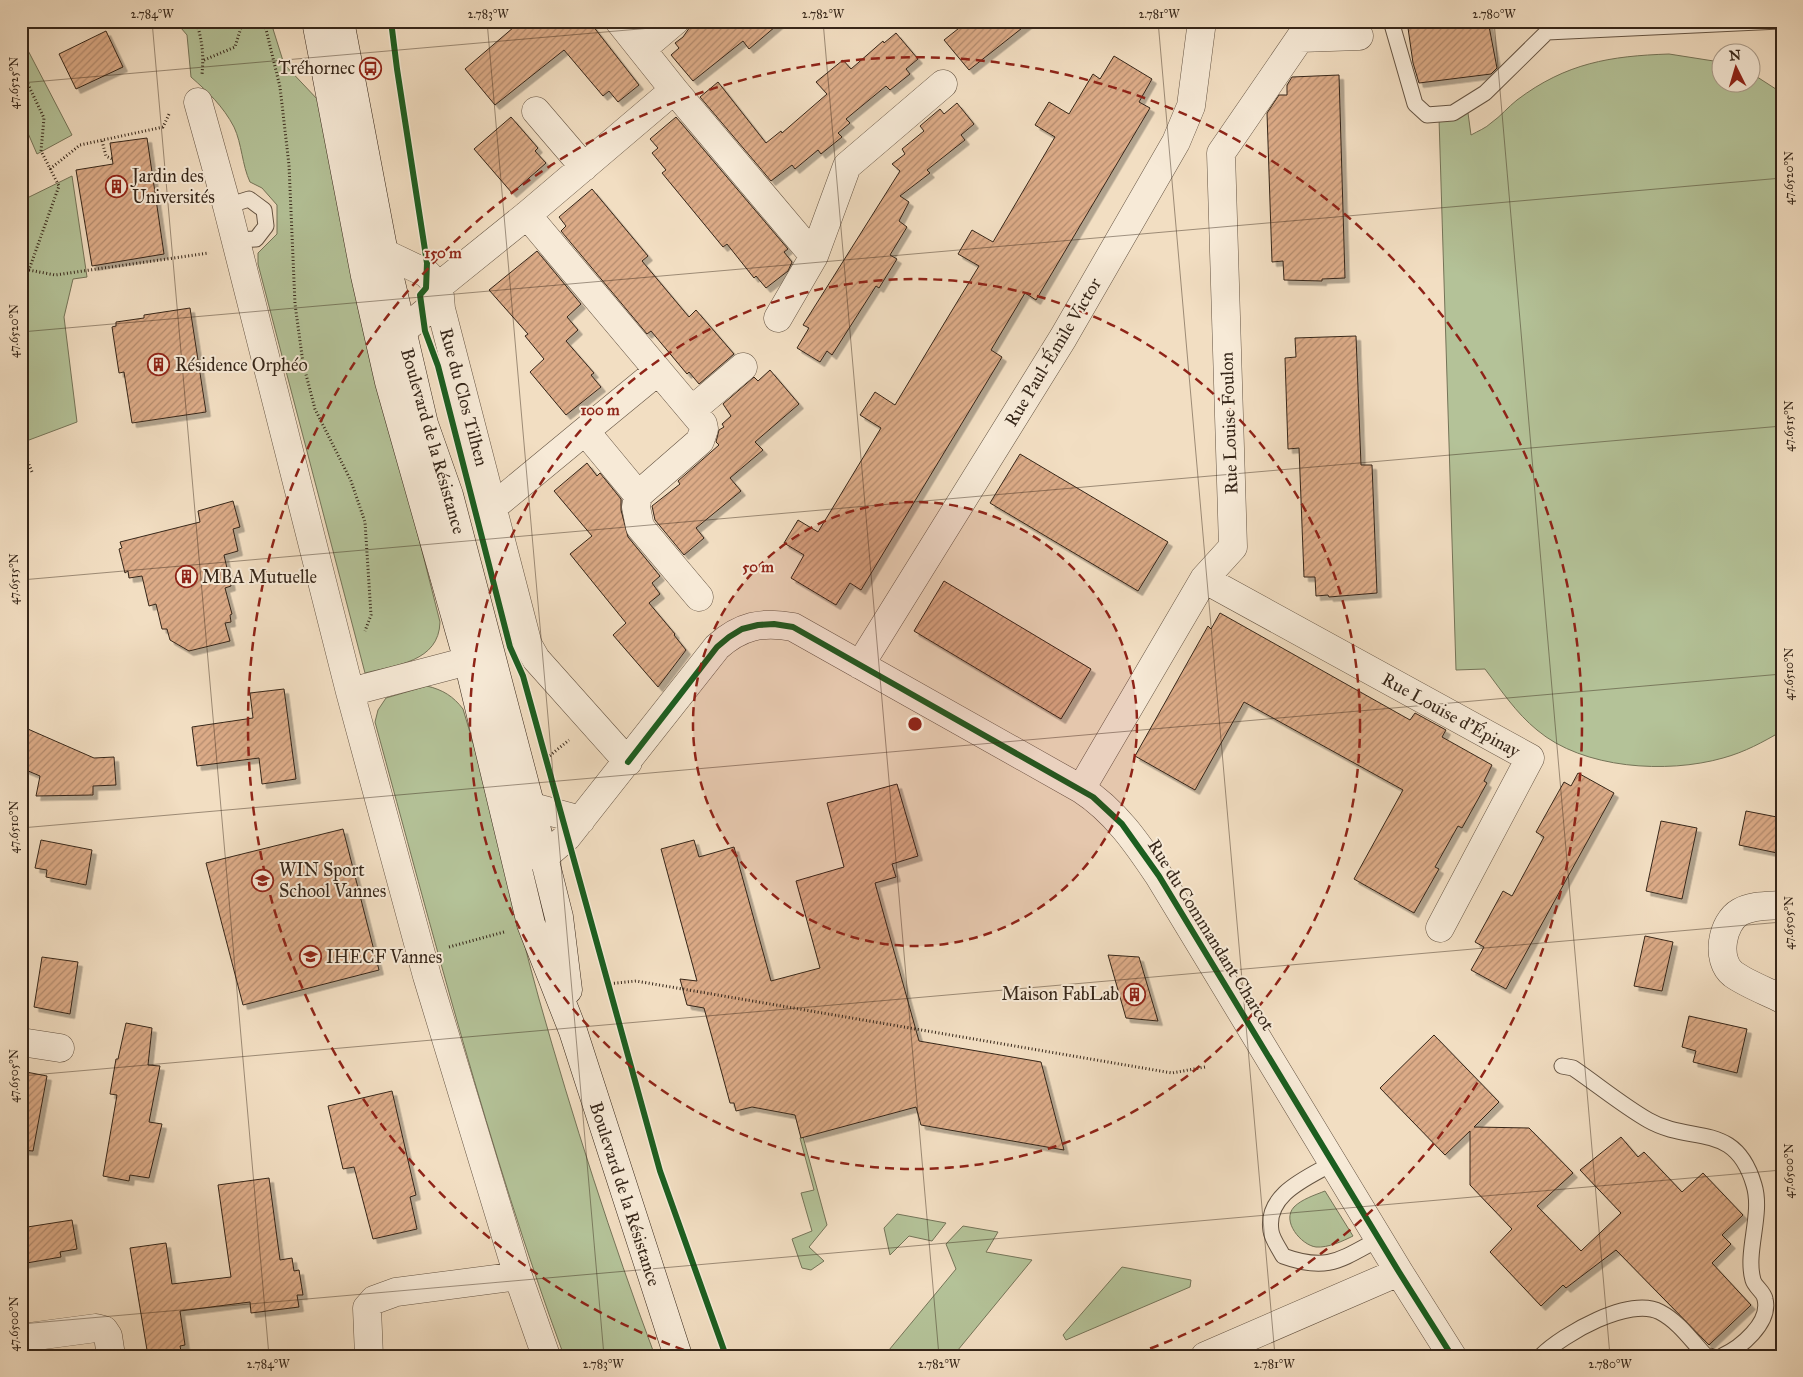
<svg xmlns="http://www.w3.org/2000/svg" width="1803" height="1377" font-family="'IM FELL Great Primer',serif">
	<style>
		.green { fill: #b4c298; stroke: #757458 }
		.building { fill: url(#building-hatch); stroke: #362619; filter: url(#shadow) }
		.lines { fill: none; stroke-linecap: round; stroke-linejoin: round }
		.service-casing { stroke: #655443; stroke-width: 17 }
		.minor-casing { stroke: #655443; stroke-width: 29 }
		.secondary-casing { stroke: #362619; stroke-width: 29 }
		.path { stroke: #362619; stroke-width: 3; stroke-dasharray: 1 2.5; stroke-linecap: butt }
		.service { stroke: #f7ead7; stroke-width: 15 }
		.minor { stroke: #f7ead7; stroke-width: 28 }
		.secondary { stroke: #f7ead7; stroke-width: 28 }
		.cycleway-casing { stroke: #f7ead7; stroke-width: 9 }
		.cycleway { stroke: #1b5e20; stroke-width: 6 }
		.ticks { fill: none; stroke: #362619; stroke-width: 1; stroke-opacity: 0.45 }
		.ring { fill: none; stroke: #8f2418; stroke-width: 2.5; stroke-dasharray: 9 6 }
		.labels { text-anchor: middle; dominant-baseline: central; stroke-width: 4; stroke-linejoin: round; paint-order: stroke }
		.poi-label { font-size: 18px; fill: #362619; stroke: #f7ead7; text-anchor: start }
		.street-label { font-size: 18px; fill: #362619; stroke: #f7ead7 }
		.centre { fill: #8f2418; stroke: #f7ead7; stroke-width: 2.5 }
		.ring-label { font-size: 15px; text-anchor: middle; font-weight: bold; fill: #8f2418; stroke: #f7ead7; stroke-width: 4; stroke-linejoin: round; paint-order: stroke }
		.neatline { fill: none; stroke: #362619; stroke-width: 2 }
		.ticks-label { font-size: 12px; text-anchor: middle; fill: #362619 }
	</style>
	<defs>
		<pattern id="building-hatch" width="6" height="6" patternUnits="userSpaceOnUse" patternTransform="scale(1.25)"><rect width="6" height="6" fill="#dcab87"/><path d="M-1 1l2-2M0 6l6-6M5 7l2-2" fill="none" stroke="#b38b6e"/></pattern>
		<filter id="shadow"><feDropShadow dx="4.5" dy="4.5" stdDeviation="0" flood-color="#0004"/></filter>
	</defs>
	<rect width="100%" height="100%" fill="#f2dec2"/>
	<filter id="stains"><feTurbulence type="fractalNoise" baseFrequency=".004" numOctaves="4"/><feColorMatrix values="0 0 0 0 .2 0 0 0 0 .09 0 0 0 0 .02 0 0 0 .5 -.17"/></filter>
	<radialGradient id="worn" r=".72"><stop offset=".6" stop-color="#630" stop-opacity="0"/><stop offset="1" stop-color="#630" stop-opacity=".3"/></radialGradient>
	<!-- green -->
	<path class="green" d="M 175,21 L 283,21 L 284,25 L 273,29 L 284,64 L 319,101 L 355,286 L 440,622 C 439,662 396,665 365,673 L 258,264 L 258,253 L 277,234 L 277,205 L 262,188 L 250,182 C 242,165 242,144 234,127 C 223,106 208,92 191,77 L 187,35 Z
		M 21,37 L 72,135 L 37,154 L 21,117 Z
		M 1669,54 L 1720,62 L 1720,82 L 1750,82 L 1751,73 L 1782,93 L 1782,731 C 1763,742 1745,752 1723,758 C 1667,774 1583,769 1537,730 C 1516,713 1501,690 1485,669 L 1456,670 L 1439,118 L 1468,113 L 1471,135 C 1478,131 1486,128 1491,123 C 1501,116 1508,107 1517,100 C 1566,63 1610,56 1669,54 Z
		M 72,176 L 87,277 L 73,279 L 64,317 L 77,422 L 21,443 L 21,201 Z
		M 427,686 C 443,690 453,696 463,709 C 493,805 512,903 539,999 C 573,1119 611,1238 655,1356 L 564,1356 C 488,1149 433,934 375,722 L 378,710 L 386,698 Z
		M 803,1137 L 827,1225 L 809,1247 L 824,1261 L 811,1270 L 802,1268 L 792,1239 L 812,1231 L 801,1193 L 814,1190 L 800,1138 Z
		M 1325,1191 L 1353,1236 C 1343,1241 1328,1248 1316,1247 C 1301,1245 1281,1221 1294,1207 C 1302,1199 1315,1195 1325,1191 Z
		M 897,1214 L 946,1223 L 932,1241 L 909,1236 L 890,1255 L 884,1228 Z
		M 963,1226 L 998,1232 L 986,1252 L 1032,1260 L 953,1356 L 884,1356 L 956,1269 L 946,1244 Z
		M 1122,1267 L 1191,1280 L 1190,1287 L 1066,1340 L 1063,1335 Z"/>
	<!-- building -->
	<path class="building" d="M 521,21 L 589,21 L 639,85 L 618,102 L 609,91 L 603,96 L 564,50 L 495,105 L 465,69 Z
		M 694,21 L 782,21 L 749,49 L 743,41 L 693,81 L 671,55 L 679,48 L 675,43 L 683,37 Z
		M 968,21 L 1031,21 L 969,70 L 944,40 Z
		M 1407,21 L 1488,21 L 1497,68 L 1491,74 L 1419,83 L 1413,63 Z
		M 106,31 L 123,67 L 76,89 L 59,54 Z
		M 896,33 L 918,59 L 906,69 L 910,74 L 890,90 L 886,86 L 846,119 L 850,123 L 838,133 L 842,137 L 821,154 L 818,150 L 795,169 L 792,165 L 771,181 L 700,97 L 718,82 L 766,143 L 781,131 L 782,133 L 827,94 L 816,82 L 843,60 L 851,69 L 883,41 L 884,43 Z
		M 1114,56 L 1152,79 L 1139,102 L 1150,108 L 1036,300 L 1025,293 L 991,350 L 1002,357 L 861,590 L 850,583 L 836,605 L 791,578 L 804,555 L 784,543 L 798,520 L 818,532 L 881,428 L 860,415 L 875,392 L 895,405 L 945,322 L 979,266 L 958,254 L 972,230 L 993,242 L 1055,137 L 1035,125 L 1049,102 L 1069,114 L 1093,74 L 1100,79 Z
		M 1339,75 L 1345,278 L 1322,279 L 1322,281 L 1284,280 L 1283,261 L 1272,262 L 1267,113 L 1279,95 L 1287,95 L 1287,85 L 1292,77 Z
		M 957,103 L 974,124 L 961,135 L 965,140 L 927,170 L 930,173 L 900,196 L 909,202 L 899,221 L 907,227 L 890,255 L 897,259 L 879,288 L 876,286 L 832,355 L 827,351 L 820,362 L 797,348 L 809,328 L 803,325 L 900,171 L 892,164 L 905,154 L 902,149 L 924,131 L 920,126 L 940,109 L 944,114 Z
		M 511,117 L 538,148 L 535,151 L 546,163 L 512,193 L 474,149 Z
		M 676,117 L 788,249 L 784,252 L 792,262 L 788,271 L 766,288 L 756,276 L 754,278 L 727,244 L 723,247 L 662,173 L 666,170 L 652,153 L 658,148 L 650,139 Z
		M 147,138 L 164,254 L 92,266 L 76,170 L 113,164 L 110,143 Z
		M 592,189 L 648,256 L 642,261 L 689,317 L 696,310 L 734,354 L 699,384 L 689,372 L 687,374 L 651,331 L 647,334 L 561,231 L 566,226 L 559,217 Z
		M 537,251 L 581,304 L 567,317 L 578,330 L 566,341 L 594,373 L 591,375 L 601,387 L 566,415 L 530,372 L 544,359 L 525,336 L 528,334 L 489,290 Z
		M 190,308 L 206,412 L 132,423 L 124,372 L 119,373 L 112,327 L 116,326 L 116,322 L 144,318 L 144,315 Z
		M 1356,336 L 1361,465 L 1372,465 L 1377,593 L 1329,597 L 1328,595 L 1316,596 L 1315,577 L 1304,577 L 1299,448 L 1288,449 L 1285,358 L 1296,357 L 1295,338 Z
		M 770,370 L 799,404 L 755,442 L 763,450 L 730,478 L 741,491 L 696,528 L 704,538 L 684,555 L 655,520 L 652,506 L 680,484 L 678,481 L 719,445 L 716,442 L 719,430 L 724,427 L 722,424 L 731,416 L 723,404 L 754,377 L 758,381 Z
		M 1020,454 L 1168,542 L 1138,591 L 990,503 Z
		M 587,463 L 597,476 L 600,473 L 621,499 L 621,510 L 628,537 L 660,576 L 652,583 L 660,594 L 649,603 L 675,634 L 674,635 L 686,650 L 658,687 L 613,635 L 626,623 L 570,554 L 592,536 L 554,491 Z
		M 233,501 L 240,527 L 233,529 L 238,551 L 224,555 L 231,586 L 225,588 L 232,614 L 230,615 L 231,622 L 225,623 L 230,641 L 189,651 L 170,640 L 167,629 L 162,629 L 156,604 L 149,606 L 142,576 L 129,578 L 128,571 L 125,573 L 119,549 L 122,548 L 120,542 L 200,522 L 198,511 Z
		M 944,581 L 1091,669 L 1061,719 L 914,631 Z
		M 1220,613 L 1410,720 L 1415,713 L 1446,730 L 1442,737 L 1492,765 L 1484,781 L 1487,783 L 1462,828 L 1458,826 L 1435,867 L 1439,869 L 1414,913 L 1354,879 L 1403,790 L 1244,702 L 1195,790 L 1135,756 L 1208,626 L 1211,629 Z
		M 284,689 L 296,779 L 262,784 L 259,758 L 197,766 L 192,727 L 253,718 L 250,693 Z
		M 21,726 L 94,758 L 114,757 L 116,785 L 93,786 L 93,795 L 36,796 L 40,776 L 21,768 Z
		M 1578,773 L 1614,793 L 1506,989 L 1471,970 L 1484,947 L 1475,942 L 1503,891 L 1512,896 L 1544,837 L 1536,832 L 1564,782 L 1571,786 Z
		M 897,784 L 918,856 L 892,864 L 896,877 L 875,883 L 919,1041 L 1041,1062 L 1064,1150 L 921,1125 L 916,1107 L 801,1138 L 795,1115 L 752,1107 L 736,1111 L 734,1103 L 730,1103 L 704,1008 L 687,1005 L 680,979 L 697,981 L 661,849 L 694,840 L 699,857 L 734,847 L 771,981 L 820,968 L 796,881 L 844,867 L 827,803 Z
		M 1746,811 L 1782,818 L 1782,854 L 1739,845 Z
		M 1661,821 L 1697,828 L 1682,899 L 1646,891 Z
		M 343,829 L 379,970 L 243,1005 L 206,863 Z
		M 41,840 L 92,850 L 86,885 L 46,877 L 47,870 L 35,868 Z
		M 1645,936 L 1673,942 L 1662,991 L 1634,986 Z
		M 1108,955 L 1139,957 L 1158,1021 L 1126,1018 Z
		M 42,957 L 78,962 L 70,1014 L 34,1007 Z
		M 1689,1016 L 1747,1029 L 1737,1073 L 1693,1062 L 1696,1051 L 1682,1047 Z
		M 126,1023 L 152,1028 L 148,1065 L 160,1066 L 149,1122 L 162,1124 L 149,1178 L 130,1175 L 129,1181 L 103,1176 L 117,1095 L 110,1094 L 116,1059 L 118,1059 Z
		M 1434,1035 L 1499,1102 L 1474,1127 L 1529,1128 L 1573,1173 L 1537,1206 L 1581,1251 L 1621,1213 L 1580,1170 L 1621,1137 L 1638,1157 L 1644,1152 L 1682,1192 L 1703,1173 L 1743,1215 L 1722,1235 L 1731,1244 L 1712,1263 L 1751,1305 L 1709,1345 L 1616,1250 L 1566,1288 L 1563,1285 L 1541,1306 L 1490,1252 L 1512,1229 L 1470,1185 L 1470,1131 L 1445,1155 L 1380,1088 Z
		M 21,1071 L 47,1076 L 33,1151 L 21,1150 Z
		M 392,1091 L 416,1195 L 410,1197 L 417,1229 L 373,1239 L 354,1167 L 343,1169 L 328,1106 Z
		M 269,1178 L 280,1260 L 292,1258 L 294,1271 L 299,1270 L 303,1295 L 297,1295 L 299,1307 L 251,1313 L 250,1302 L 180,1311 L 185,1345 L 180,1346 L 182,1356 L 148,1356 L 130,1248 L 166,1243 L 172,1284 L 231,1277 L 218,1185 Z
		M 72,1220 L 77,1249 L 60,1252 L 61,1257 L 21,1264 L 21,1228 Z"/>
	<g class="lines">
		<defs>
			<path id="service" d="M 1391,21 L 1415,104 L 1427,115 L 1453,113 L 1485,93 L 1547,32 L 1782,21
				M 227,206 L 249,199 L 264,210 L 266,226 L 256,239 L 235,240
				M 1562,1066 L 1573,1068 C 1598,1085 1622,1105 1648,1120 C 1691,1145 1735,1120 1754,1185 C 1763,1214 1745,1252 1753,1280 C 1755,1287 1764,1292 1765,1299 C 1771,1323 1740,1348 1722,1356
				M 1333,1163 C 1307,1178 1265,1194 1271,1231 C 1272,1239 1279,1248 1283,1256 C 1327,1272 1340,1260 1379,1239
				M 1541,1356 C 1563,1334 1630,1296 1660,1312 C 1679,1322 1691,1340 1705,1355 L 1710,1356"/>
			<path id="minor" d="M 642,49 L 675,21
				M 674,90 L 814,256 L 778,318
				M 198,102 L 227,206 L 350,692 L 427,976 L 518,1276 L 546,1356
				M 536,111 L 584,167
				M 527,215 L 703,424 L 704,429 L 700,441 L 638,495 L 585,431 L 658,371
				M 384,253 L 426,273 L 439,286 L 441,309 L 528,645 L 536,659 L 628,762
				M 814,256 L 847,166 L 943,84
				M 402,331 L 434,305 L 439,286 L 527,215 L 674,90 L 619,21
				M 692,410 L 743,367
				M 638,495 L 636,507 L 640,527 L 699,597
				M 493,507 L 585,431
				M 1204,579 L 1530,758 L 1440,928
				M 860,665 L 1063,338 L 1176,142 L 1191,106 L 1202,21
				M 350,692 L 468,661
				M 1081,789 L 1204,579 L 1233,547 L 1221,153 L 1300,38 L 1359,36
				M 529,806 L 581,820
				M 522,853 L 544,857 L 567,837 L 717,647 C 740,626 762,621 793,627 L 1081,789 C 1115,811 1137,843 1159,876 L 1399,1272 L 1452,1356
				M 1782,905 C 1768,906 1752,905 1740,912 C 1722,922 1715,960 1733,974 C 1747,984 1766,991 1782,999
				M 21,1042 L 60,1048
				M 21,1338 L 96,1328 L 104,1330 L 108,1336 L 111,1356
				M 369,1356 L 367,1308 L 374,1300 L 396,1292 L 518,1276
				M 1205,1356 L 1399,1272"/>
			<path id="secondary" d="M 316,21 L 365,276 L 389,382 L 468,661 L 531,924 L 573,1031 L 678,1356
				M 340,21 L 384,253 L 424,424 L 449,495 L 544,857 L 559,917 L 568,990"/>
		</defs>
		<!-- service casing -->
		<use href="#service" class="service-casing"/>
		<!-- minor casing -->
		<use href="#minor" class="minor-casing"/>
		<!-- secondary casing -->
		<use href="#secondary" class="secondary-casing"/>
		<!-- path -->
		<path class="path" d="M 196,21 C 202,39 204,55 202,74
			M 264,21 L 280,87 L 289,165 L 295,304 L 303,363 L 315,409 L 351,481 L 365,522 L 371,615 L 365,631
			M 204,60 L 235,47 L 243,21
			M 21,77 L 25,78 L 44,118 L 41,151 L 59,186 L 21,292
			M 102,141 L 106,156 L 112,159
			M 50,169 L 80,145 L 163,127 L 170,112
			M 29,270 L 55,275 L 209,253
			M 21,445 L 32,472
			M 547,758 L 569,740
			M 449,947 L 504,932
			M 607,984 L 636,981 L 1172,1073 L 1205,1067"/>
		<!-- service -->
		<use href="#service" class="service"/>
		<!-- minor -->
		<use href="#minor" class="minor"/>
		<!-- secondary -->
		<use href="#secondary" class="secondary"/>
		<defs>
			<path id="cycleway" d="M 391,21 L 397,69 L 427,263 L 426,288 L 420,295 L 425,331 L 438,366 L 510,647 L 523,676 L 660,1171 L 726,1356
				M 628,762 L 717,647 L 729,637 L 742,629 L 758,625 L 774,624 L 793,627 L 1093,797 L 1122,824 L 1159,876 L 1399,1272 L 1452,1356"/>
		</defs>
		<!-- cycleway casing -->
		<use href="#cycleway" class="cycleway-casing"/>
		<!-- cycleway -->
		<use href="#cycleway" class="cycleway"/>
	</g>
	<!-- ticks -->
	<path class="ticks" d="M 152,21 L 269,1356M 487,21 L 604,1356M 823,21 L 939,1356M 1158,21 L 1275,1356M 1494,21 L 1610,1356M 21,83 L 731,21M 21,332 L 1782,178M 21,580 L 1782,426M 21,828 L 1782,674M 21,1076 L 1782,922M 21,1324 L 1782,1170"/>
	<!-- distance rings -->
	<circle cx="915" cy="724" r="222" fill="#8f2418" fill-opacity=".12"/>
	<g class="ring">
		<circle cx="915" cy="724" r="222"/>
		<circle cx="915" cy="724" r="445"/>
		<path d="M698 1355A667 667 0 1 1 1132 1355"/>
	</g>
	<!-- icons -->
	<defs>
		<symbol id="bus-ring" viewBox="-11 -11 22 22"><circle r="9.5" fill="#f7ead7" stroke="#8f2418" stroke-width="1.5"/><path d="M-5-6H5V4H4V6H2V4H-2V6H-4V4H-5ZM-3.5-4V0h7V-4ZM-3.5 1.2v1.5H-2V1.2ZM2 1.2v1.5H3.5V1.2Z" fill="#8f2418"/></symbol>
		<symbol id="building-ring" viewBox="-11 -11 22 22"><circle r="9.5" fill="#f7ead7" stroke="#8f2418" stroke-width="1.5"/><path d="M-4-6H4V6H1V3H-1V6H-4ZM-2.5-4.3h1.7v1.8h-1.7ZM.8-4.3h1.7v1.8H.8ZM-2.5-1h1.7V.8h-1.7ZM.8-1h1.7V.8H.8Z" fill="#8f2418"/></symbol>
		<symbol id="university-ring" viewBox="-11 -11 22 22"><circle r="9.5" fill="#f7ead7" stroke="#8f2418" stroke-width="1.5"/><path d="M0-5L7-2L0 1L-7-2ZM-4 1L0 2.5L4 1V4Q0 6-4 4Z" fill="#8f2418"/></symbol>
	</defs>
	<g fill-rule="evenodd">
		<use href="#bus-ring" x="358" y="56" width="25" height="25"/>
		<use href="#building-ring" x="104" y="174" width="25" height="25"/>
		<use href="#building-ring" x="146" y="352" width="25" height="25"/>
		<use href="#building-ring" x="174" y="564" width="25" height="25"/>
		<use href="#university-ring" x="250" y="868" width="25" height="25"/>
		<use href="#university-ring" x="298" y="944" width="25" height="25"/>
		<use href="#building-ring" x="1122" y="982" width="25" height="25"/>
	</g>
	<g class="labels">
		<!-- poi labels -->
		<g class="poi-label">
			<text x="355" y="68" text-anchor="end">Tréhornec</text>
			<text x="132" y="176">Jardin des<tspan x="132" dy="21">Universités</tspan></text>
			<text x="175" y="365">Résidence Orphéo</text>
			<text x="202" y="577">MBA Mutuelle</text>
			<text x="279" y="870">WIN Sport<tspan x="279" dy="21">School Vannes</tspan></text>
			<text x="326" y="957">IHECF Vannes</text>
			<text x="1119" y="994" text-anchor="end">Maison FabLab</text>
		</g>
		<!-- street labels -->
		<g class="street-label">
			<text transform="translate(1053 352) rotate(-59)">Rue Paul-Émile Victor</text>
			<text transform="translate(464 397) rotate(75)">Rue du Clos Tilhen</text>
			<text transform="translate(1229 423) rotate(-92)">Rue Louise Foulon</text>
			<text transform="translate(433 441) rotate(74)">Boulevard de la Résistance</text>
			<text transform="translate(1451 715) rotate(29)">Rue Louise d'Épinay</text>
			<text transform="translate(1211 935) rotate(58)">Rue du Commandant Charcot</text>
			<text transform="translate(625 1194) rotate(72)">Boulevard de la Résistance</text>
		</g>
	</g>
	<circle cx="915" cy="724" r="8" class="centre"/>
	<g class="ring-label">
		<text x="443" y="258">150 m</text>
		<text x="600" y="415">100 m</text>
		<text x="758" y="572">50 m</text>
	</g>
	<!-- margin -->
	<rect width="1803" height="1377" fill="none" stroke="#f2dec2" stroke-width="55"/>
	<!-- north arrow -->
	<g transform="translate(1736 68) rotate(355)"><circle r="24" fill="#f7ead7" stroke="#aa9c8b"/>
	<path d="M0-4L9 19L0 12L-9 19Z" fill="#8f2418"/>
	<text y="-8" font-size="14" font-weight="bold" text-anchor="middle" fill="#362619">N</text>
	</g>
	<rect x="28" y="28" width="1748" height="1322" class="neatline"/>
	<g class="ticks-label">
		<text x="152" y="18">2.784°W</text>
		<text x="488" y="18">2.783°W</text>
		<text x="823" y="18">2.782°W</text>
		<text x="1159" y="18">2.781°W</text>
		<text x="1494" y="18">2.780°W</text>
		<text transform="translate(14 83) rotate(-90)" y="4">47.6525°N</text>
		<text transform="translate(1789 178) rotate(-90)" y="4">47.6520°N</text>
		<text transform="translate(14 331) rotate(-90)" y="4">47.6520°N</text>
		<text transform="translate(1789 426) rotate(-90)" y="4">47.6515°N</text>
		<text transform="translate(14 579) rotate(-90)" y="4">47.6515°N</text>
		<text transform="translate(1789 674) rotate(-90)" y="4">47.6510°N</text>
		<text transform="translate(14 827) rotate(-90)" y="4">47.6510°N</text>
		<text transform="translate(1789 923) rotate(-90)" y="4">47.6505°N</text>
		<text transform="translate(14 1076) rotate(-90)" y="4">47.6505°N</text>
		<text transform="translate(1789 1171) rotate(-90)" y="4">47.6500°N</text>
		<text transform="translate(14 1324) rotate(-90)" y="4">47.6500°N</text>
		<text x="268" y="1368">2.784°W</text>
		<text x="603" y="1368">2.783°W</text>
		<text x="939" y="1368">2.782°W</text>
		<text x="1274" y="1368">2.781°W</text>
		<text x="1610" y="1368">2.780°W</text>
	</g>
	<rect width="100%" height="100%" filter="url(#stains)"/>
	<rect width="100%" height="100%" fill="url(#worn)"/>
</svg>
